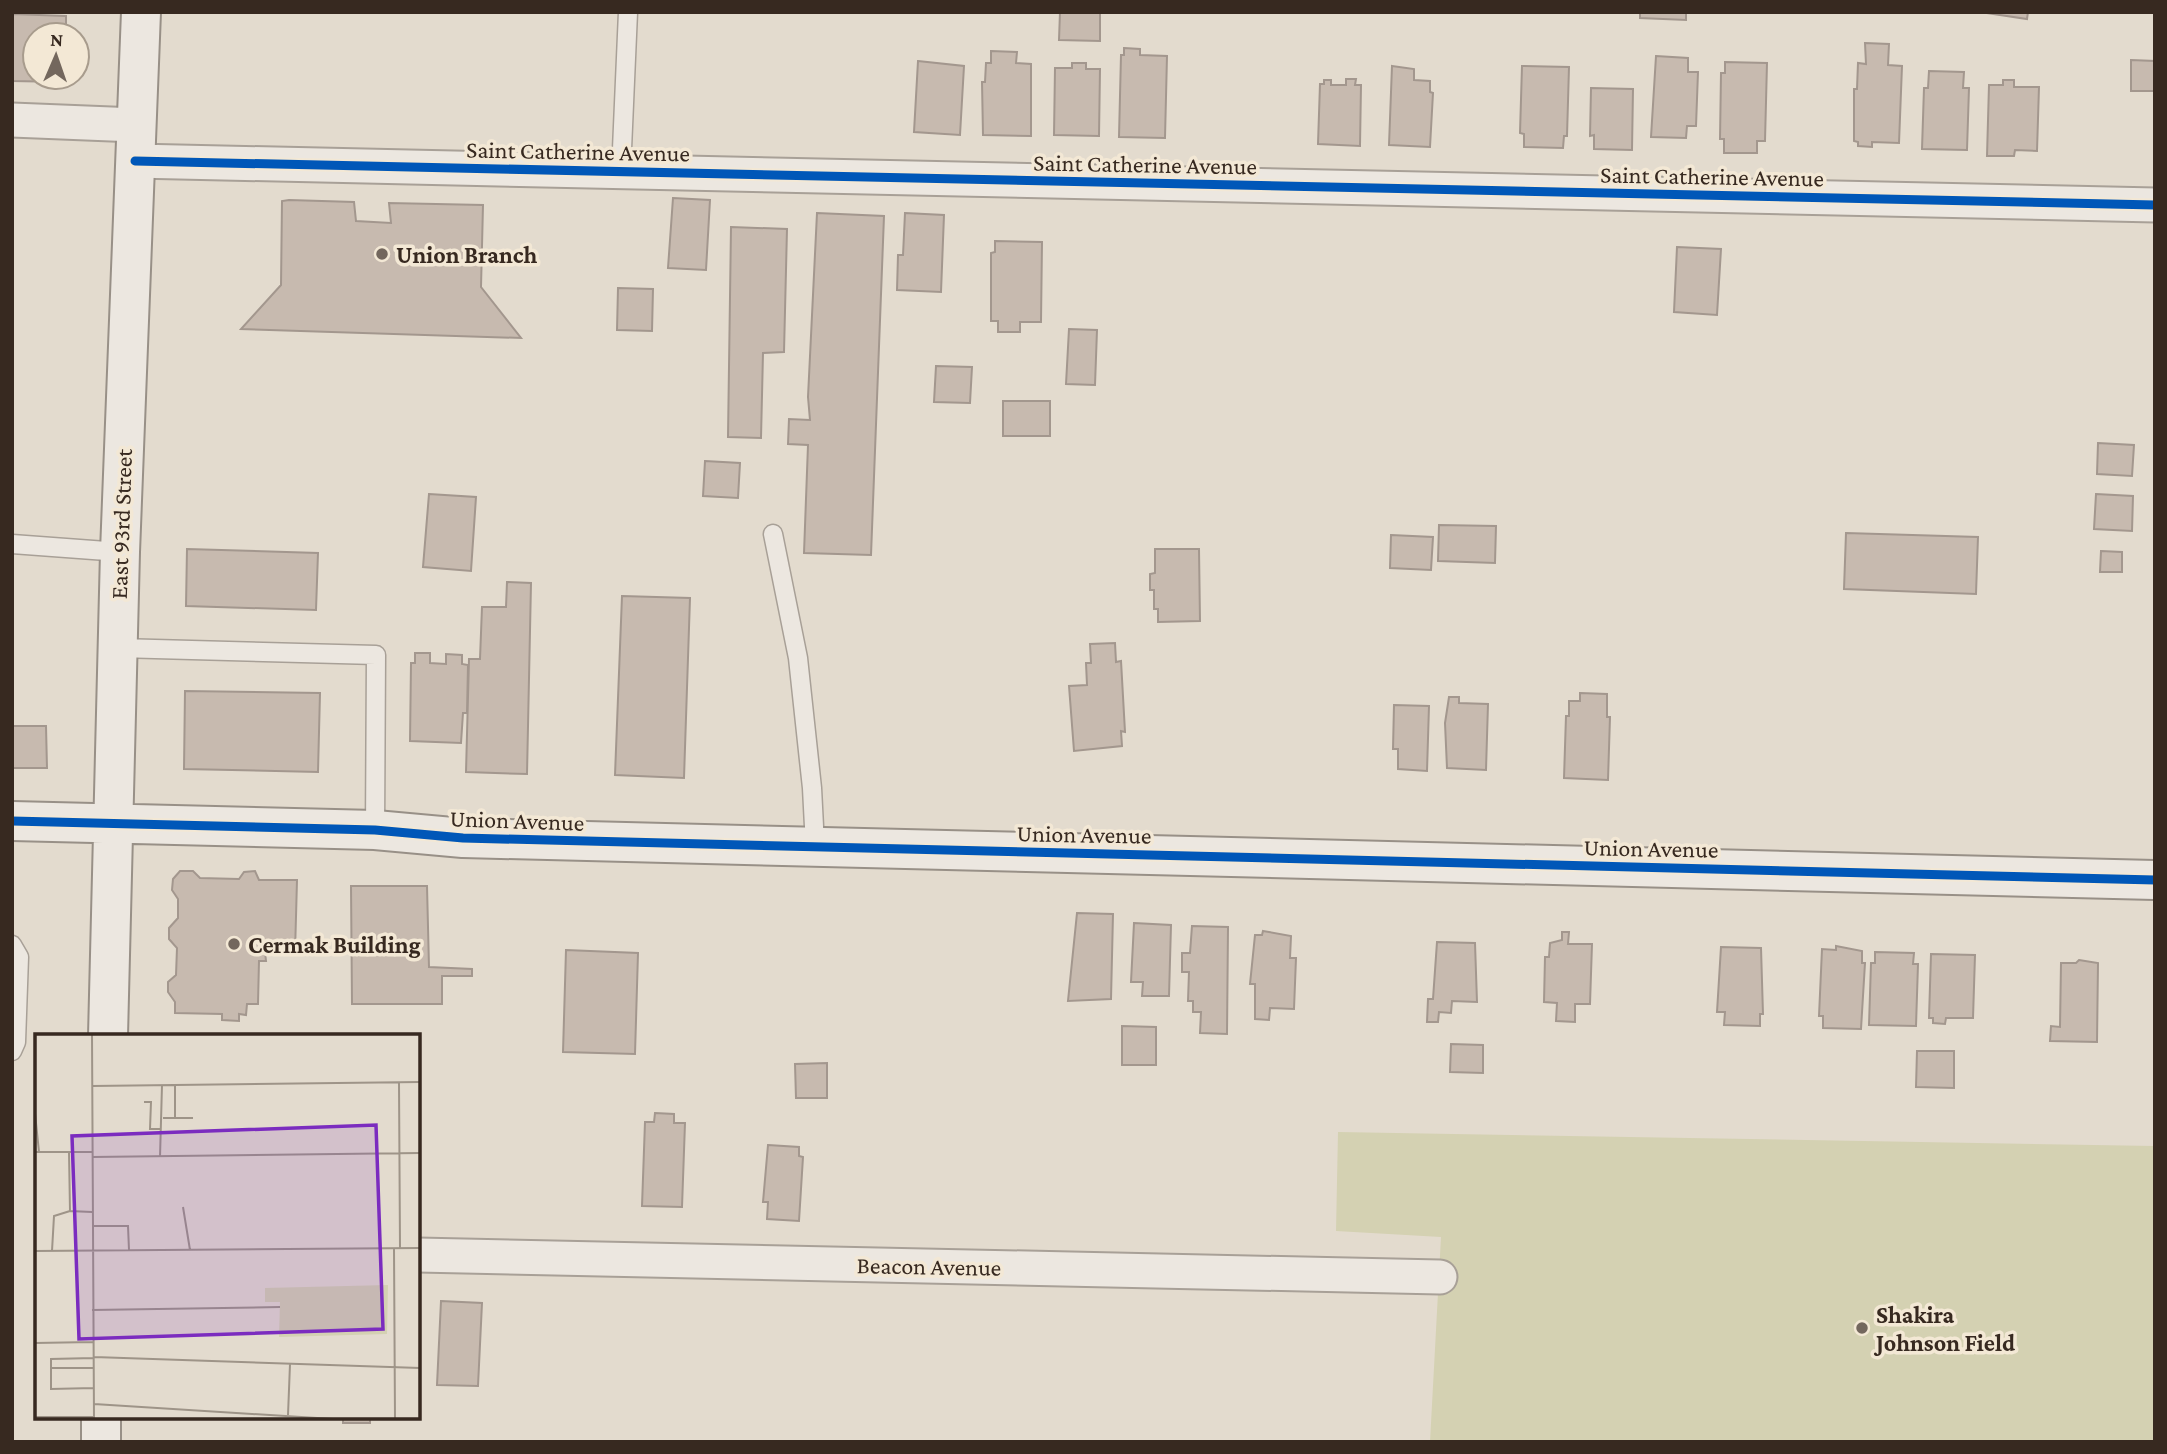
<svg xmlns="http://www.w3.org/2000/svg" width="2167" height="1454" font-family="'Crimson Pro',serif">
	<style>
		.green { fill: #d4d1b2 }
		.building { fill: #c7baaf; stroke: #a3978e; stroke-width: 2 }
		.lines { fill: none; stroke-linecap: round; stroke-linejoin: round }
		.lane-casing { stroke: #a8a097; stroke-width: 21 }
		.street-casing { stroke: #a8a097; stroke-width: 37 }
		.secondary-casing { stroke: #989087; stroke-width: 42 }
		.lane { stroke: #ece7e0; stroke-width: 18 }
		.street { stroke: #ece7e0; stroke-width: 33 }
		.secondary { stroke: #ece7e0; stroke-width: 38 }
		.cycleway-casing { stroke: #f3e8d5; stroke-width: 13 }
		.cycleway { stroke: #0057b8; stroke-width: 9 }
		.poi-dot { fill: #73675d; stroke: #f3e8d5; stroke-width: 2.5 }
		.labels { text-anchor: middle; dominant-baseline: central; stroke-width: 7; stroke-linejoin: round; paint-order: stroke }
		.street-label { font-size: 24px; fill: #372920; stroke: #f3e8d5 }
		.poi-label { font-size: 24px; font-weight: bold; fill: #372920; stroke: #f3e8d5; text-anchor: start }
		.inset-road { fill: none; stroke: #9e9488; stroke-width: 2 }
		.view { fill: #7b2cbf; fill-opacity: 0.15; stroke: #7b2cbf; stroke-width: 3.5 }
		.inset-edge { fill: none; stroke: #372920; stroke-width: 3.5 }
	</style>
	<rect width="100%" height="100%" fill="#e3dbce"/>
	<!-- green -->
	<path class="green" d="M 1338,1132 L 2155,1146 L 2155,1442 L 1430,1442 L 1441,1237 L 1336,1231 Z"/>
	<!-- building -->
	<path class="building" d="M 1060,12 L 1100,12 L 1100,41 L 1059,40 Z
		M 1640,12 L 1686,12 L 1686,20 L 1640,18 Z
		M 1980,12 L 2028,12 L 2027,19 Z
		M 12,14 L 66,16 L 66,35 L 35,35 L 35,77 L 64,77 L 64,82 L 12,81 Z
		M 1865,43 L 1889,44 L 1888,65 L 1902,66 L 1899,143 L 1872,142 L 1872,147 L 1858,146 L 1858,142 L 1854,141 L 1854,89 L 1857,89 L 1858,63 L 1866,64 Z
		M 1124,48 L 1140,49 L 1140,55 L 1167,56 L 1165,138 L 1119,137 L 1121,55 L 1124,55 Z
		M 991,51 L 1017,52 L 1016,63 L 1031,64 L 1031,136 L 983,135 L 982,82 L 985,82 L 986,63 L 991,63 Z
		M 1656,56 L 1688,58 L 1688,72 L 1698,72 L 1696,126 L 1687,126 L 1686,138 L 1651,137 Z
		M 2131,60 L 2155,61 L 2155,91 L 2131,91 Z
		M 918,61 L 964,66 L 960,135 L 914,132 Z
		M 1725,62 L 1767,63 L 1765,141 L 1757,141 L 1757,153 L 1724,153 L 1724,139 L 1720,139 L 1721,73 L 1725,73 Z
		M 1072,63 L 1086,63 L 1086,69 L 1100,69 L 1099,136 L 1054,135 L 1055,68 L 1072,68 Z
		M 1392,66 L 1414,69 L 1414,80 L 1430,81 L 1430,92 L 1433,93 L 1430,147 L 1389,145 Z
		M 1522,66 L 1569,67 L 1567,136 L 1564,136 L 1563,148 L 1524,147 L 1524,134 L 1520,133 Z
		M 1929,71 L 1964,72 L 1963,88 L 1969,88 L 1967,150 L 1922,149 L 1924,88 L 1928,88 Z
		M 1346,79 L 1356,79 L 1355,85 L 1361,85 L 1360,146 L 1318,144 L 1320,84 L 1324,84 L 1324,80 L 1331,80 L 1331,85 L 1346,85 Z
		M 2003,80 L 2014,80 L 2014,87 L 2039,87 L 2037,151 L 2015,150 L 2014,156 L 1987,156 L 1989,85 L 2003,85 Z
		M 1591,88 L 1633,89 L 1632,150 L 1594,149 L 1594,135 L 1590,136 Z
		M 673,198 L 710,200 L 706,270 L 668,268 Z
		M 289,200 L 354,202 L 356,221 L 391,223 L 389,203 L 483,205 L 481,287 L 521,338 L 241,329 L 281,285 L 282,201 Z
		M 817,213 L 884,216 L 871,555 L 804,553 L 808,445 L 788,444 L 789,419 L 810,420 L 808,397 Z
		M 905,213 L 944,215 L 941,292 L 897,290 L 898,255 L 903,255 Z
		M 731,227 L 787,229 L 784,352 L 763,353 L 761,438 L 728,437 Z
		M 995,241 L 1042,242 L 1041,322 L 1020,322 L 1020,332 L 998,332 L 998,321 L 991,321 L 991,253 L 995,252 Z
		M 1677,247 L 1721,249 L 1717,315 L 1674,312 Z
		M 618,288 L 653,289 L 652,331 L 617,330 Z
		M 1069,329 L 1097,330 L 1095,385 L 1066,384 Z
		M 936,366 L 972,367 L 970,403 L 934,402 Z
		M 1003,401 L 1050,401 L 1050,436 L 1003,436 Z
		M 2098,443 L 2134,445 L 2132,476 L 2097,474 Z
		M 705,461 L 740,463 L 738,498 L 703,496 Z
		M 429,494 L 476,497 L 471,571 L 423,567 Z
		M 2096,494 L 2133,496 L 2132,531 L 2094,529 Z
		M 1439,525 L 1496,526 L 1495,563 L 1438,561 Z
		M 1846,533 L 1978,537 L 1976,594 L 1844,589 Z
		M 1391,535 L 1433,537 L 1431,570 L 1390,568 Z
		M 187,549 L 318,553 L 316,610 L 186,606 Z
		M 1155,549 L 1199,549 L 1200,621 L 1158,622 L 1158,609 L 1154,609 L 1154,590 L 1150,590 L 1150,574 L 1155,573 Z
		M 2101,551 L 2122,552 L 2122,572 L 2100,572 Z
		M 507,582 L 531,583 L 527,774 L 466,772 L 469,659 L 480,659 L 482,607 L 506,607 Z
		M 622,596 L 690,598 L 684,778 L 615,775 Z
		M 1115,643 L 1116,662 L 1121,661 L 1125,732 L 1121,731 L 1122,746 L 1074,751 L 1069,686 L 1087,685 L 1086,663 L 1091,663 L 1090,644 Z
		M 415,653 L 430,653 L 430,663 L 446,664 L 446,654 L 462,655 L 462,664 L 468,665 L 467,713 L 463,713 L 461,743 L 410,741 L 411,663 L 415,663 Z
		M 185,691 L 320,693 L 318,772 L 184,769 Z
		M 1580,693 L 1607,694 L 1607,717 L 1610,717 L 1608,780 L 1564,778 L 1566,716 L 1569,716 L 1569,701 L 1580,701 Z
		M 1449,697 L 1459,697 L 1459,703 L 1488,704 L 1486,770 L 1447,768 L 1445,723 Z
		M 1394,705 L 1429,706 L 1427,771 L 1398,769 L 1398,749 L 1393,749 Z
		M 12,726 L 46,726 L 47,768 L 12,768 Z
		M 180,871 L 193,871 L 200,878 L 239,879 L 244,872 L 255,871 L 259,880 L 297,880 L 295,953 L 265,952 L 266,961 L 259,961 L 258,1004 L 247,1004 L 246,1015 L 239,1014 L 239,1021 L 222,1020 L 222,1014 L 175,1013 L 175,1002 L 168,992 L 168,982 L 176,975 L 177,948 L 169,939 L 169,928 L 178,918 L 178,899 L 172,890 L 173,879 Z
		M 351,886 L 427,886 L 429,967 L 472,969 L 472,976 L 442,976 L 442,1004 L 352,1004 Z
		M 1077,913 L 1113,914 L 1111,999 L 1068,1001 Z
		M 1134,923 L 1171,925 L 1169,996 L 1142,996 L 1143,982 L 1131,982 Z
		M 1192,926 L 1228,927 L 1227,1034 L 1200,1033 L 1201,1012 L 1193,1012 L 1193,1001 L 1188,1001 L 1189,972 L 1182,972 L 1182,953 L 1190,953 Z
		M 1263,931 L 1291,936 L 1290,958 L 1296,958 L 1294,1009 L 1270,1008 L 1269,1020 L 1255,1019 L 1255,984 L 1250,984 L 1255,935 L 1262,935 Z
		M 1562,932 L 1569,932 L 1568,944 L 1592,944 L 1590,1004 L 1575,1004 L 1575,1022 L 1556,1021 L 1557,1003 L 1544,1002 L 1545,957 L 1549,957 L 1550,943 L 1562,940 Z
		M 1437,942 L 1475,943 L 1477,1002 L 1452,1001 L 1451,1013 L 1439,1012 L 1438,1022 L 1427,1022 L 1428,999 L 1433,999 Z
		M 1836,946 L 1862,951 L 1862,963 L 1865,963 L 1861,1029 L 1823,1028 L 1823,1016 L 1819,1016 L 1822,949 L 1836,950 Z
		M 1721,947 L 1761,948 L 1763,1014 L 1760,1014 L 1760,1026 L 1724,1025 L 1725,1012 L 1717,1012 Z
		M 566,950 L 638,953 L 635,1054 L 563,1052 Z
		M 1875,952 L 1914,953 L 1913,964 L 1918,964 L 1916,1026 L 1869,1025 L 1871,963 L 1875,963 Z
		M 1931,954 L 1975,955 L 1973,1018 L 1946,1018 L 1945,1024 L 1933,1023 L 1933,1018 L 1929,1018 Z
		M 2079,960 L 2098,963 L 2097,1042 L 2050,1041 L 2051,1026 L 2060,1027 L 2061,963 L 2076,963 Z
		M 1122,1026 L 1156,1027 L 1156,1065 L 1122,1065 Z
		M 1451,1044 L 1483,1045 L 1483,1073 L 1450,1072 Z
		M 1917,1051 L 1954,1051 L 1954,1088 L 1916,1087 Z
		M 827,1063 L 827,1098 L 796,1098 L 795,1064 Z
		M 655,1113 L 674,1114 L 674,1123 L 685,1123 L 682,1207 L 642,1206 L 645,1122 L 654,1122 Z
		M 768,1145 L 799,1147 L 799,1156 L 803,1157 L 799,1221 L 767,1219 L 768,1202 L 763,1202 Z
		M 441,1301 L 482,1303 L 478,1386 L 437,1385 Z
		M 343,1417 L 370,1417 L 370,1423 L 343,1423 Z"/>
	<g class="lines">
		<defs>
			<path id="lane" d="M 621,172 L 628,12
				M 773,534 L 798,658 L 812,788 L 815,846
				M 12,544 L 120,552
				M 118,648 L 376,655 L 375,830
				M 12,945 L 19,957 L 16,1042 L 12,1051"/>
			<path id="street" d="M 12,120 L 136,125
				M 135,161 L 2155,205
				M 418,1255 L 1440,1277"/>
			<path id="secondary" d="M 12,821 L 375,830 L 463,838 L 2155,880
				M 108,1036 L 120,552 L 141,12
				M 101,1442 L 101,1417"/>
		</defs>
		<!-- lane casing -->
		<use href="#lane" class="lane-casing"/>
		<!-- street casing -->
		<use href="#street" class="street-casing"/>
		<!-- secondary casing -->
		<use href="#secondary" class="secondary-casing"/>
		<!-- lane -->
		<use href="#lane" class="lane"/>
		<!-- street -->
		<use href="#street" class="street"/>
		<!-- secondary -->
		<use href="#secondary" class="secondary"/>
		<defs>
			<path id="cycleway" d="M 135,161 L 2155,205
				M 12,821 L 375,830 L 463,838 L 2155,880"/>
		</defs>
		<!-- cycleway casing -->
		<use href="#cycleway" class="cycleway-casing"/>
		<!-- cycleway -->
		<use href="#cycleway" class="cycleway"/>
	</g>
	<!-- markers -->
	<g class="poi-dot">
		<circle cx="382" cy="254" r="7"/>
		<circle cx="234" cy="944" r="7"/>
		<circle cx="1862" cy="1328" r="7"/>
	</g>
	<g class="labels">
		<!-- street labels -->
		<g class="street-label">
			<text transform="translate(578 151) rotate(1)">Saint Catherine Avenue</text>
			<text transform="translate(1145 164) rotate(1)">Saint Catherine Avenue</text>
			<text transform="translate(1712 176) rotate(1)">Saint Catherine Avenue</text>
			<text transform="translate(121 524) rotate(-88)">East 93rd Street</text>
			<text transform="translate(517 820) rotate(2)">Union Avenue</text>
			<text transform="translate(1084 834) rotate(1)">Union Avenue</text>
			<text transform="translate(1651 848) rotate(1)">Union Avenue</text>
			<text transform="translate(929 1266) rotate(1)">Beacon Avenue</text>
		</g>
		<!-- poi labels -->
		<g class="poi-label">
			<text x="396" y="254">Union Branch</text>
			<text x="248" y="944">Cermak Building</text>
			<text x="1876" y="1314">Shakira<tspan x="1876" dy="28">Johnson Field</tspan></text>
		</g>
	</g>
	<!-- overview -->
	<g transform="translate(35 1034)">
		<rect width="385" height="385" fill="#e3dbce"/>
		<path d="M 353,251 L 352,300 L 244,303 L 245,268 L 230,268 L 230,254 Z" fill="#d4d1b2"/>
		<path class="inset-road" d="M 57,0 L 59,385M 364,49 L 365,214M 57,52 L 385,48M 109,68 L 116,68 L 115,95 L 125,95M 0,79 L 4,118M 128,84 L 158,84M 140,84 L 140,51M 0,118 L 57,118M 34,118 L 35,177 L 57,178M 57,123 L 385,119M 125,123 L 127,51M 148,173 L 155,216M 57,192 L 93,192 L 94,216M 359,214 L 360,385M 0,217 L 385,214M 17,217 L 19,182 L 35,177M 57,276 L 245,273M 0,309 L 58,308M 59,323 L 385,334M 16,334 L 16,325 L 59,324M 59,334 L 16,334 L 16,355 L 59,354M 59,370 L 298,385M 253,381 L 255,330M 0,383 L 59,383"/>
		<path class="view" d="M 341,91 L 348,295 L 44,305 L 37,102 Z"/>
		<rect width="385" height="385" class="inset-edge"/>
	</g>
	<!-- border -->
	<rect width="2167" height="1454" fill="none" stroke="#372920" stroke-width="28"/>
	<!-- north arrow -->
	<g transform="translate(56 56) rotate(2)"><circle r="33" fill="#f3e8d5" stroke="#a89c8d" stroke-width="2"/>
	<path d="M0-5L12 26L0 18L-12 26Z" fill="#73675d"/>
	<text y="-10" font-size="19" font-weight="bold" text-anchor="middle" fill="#372920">N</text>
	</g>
</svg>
